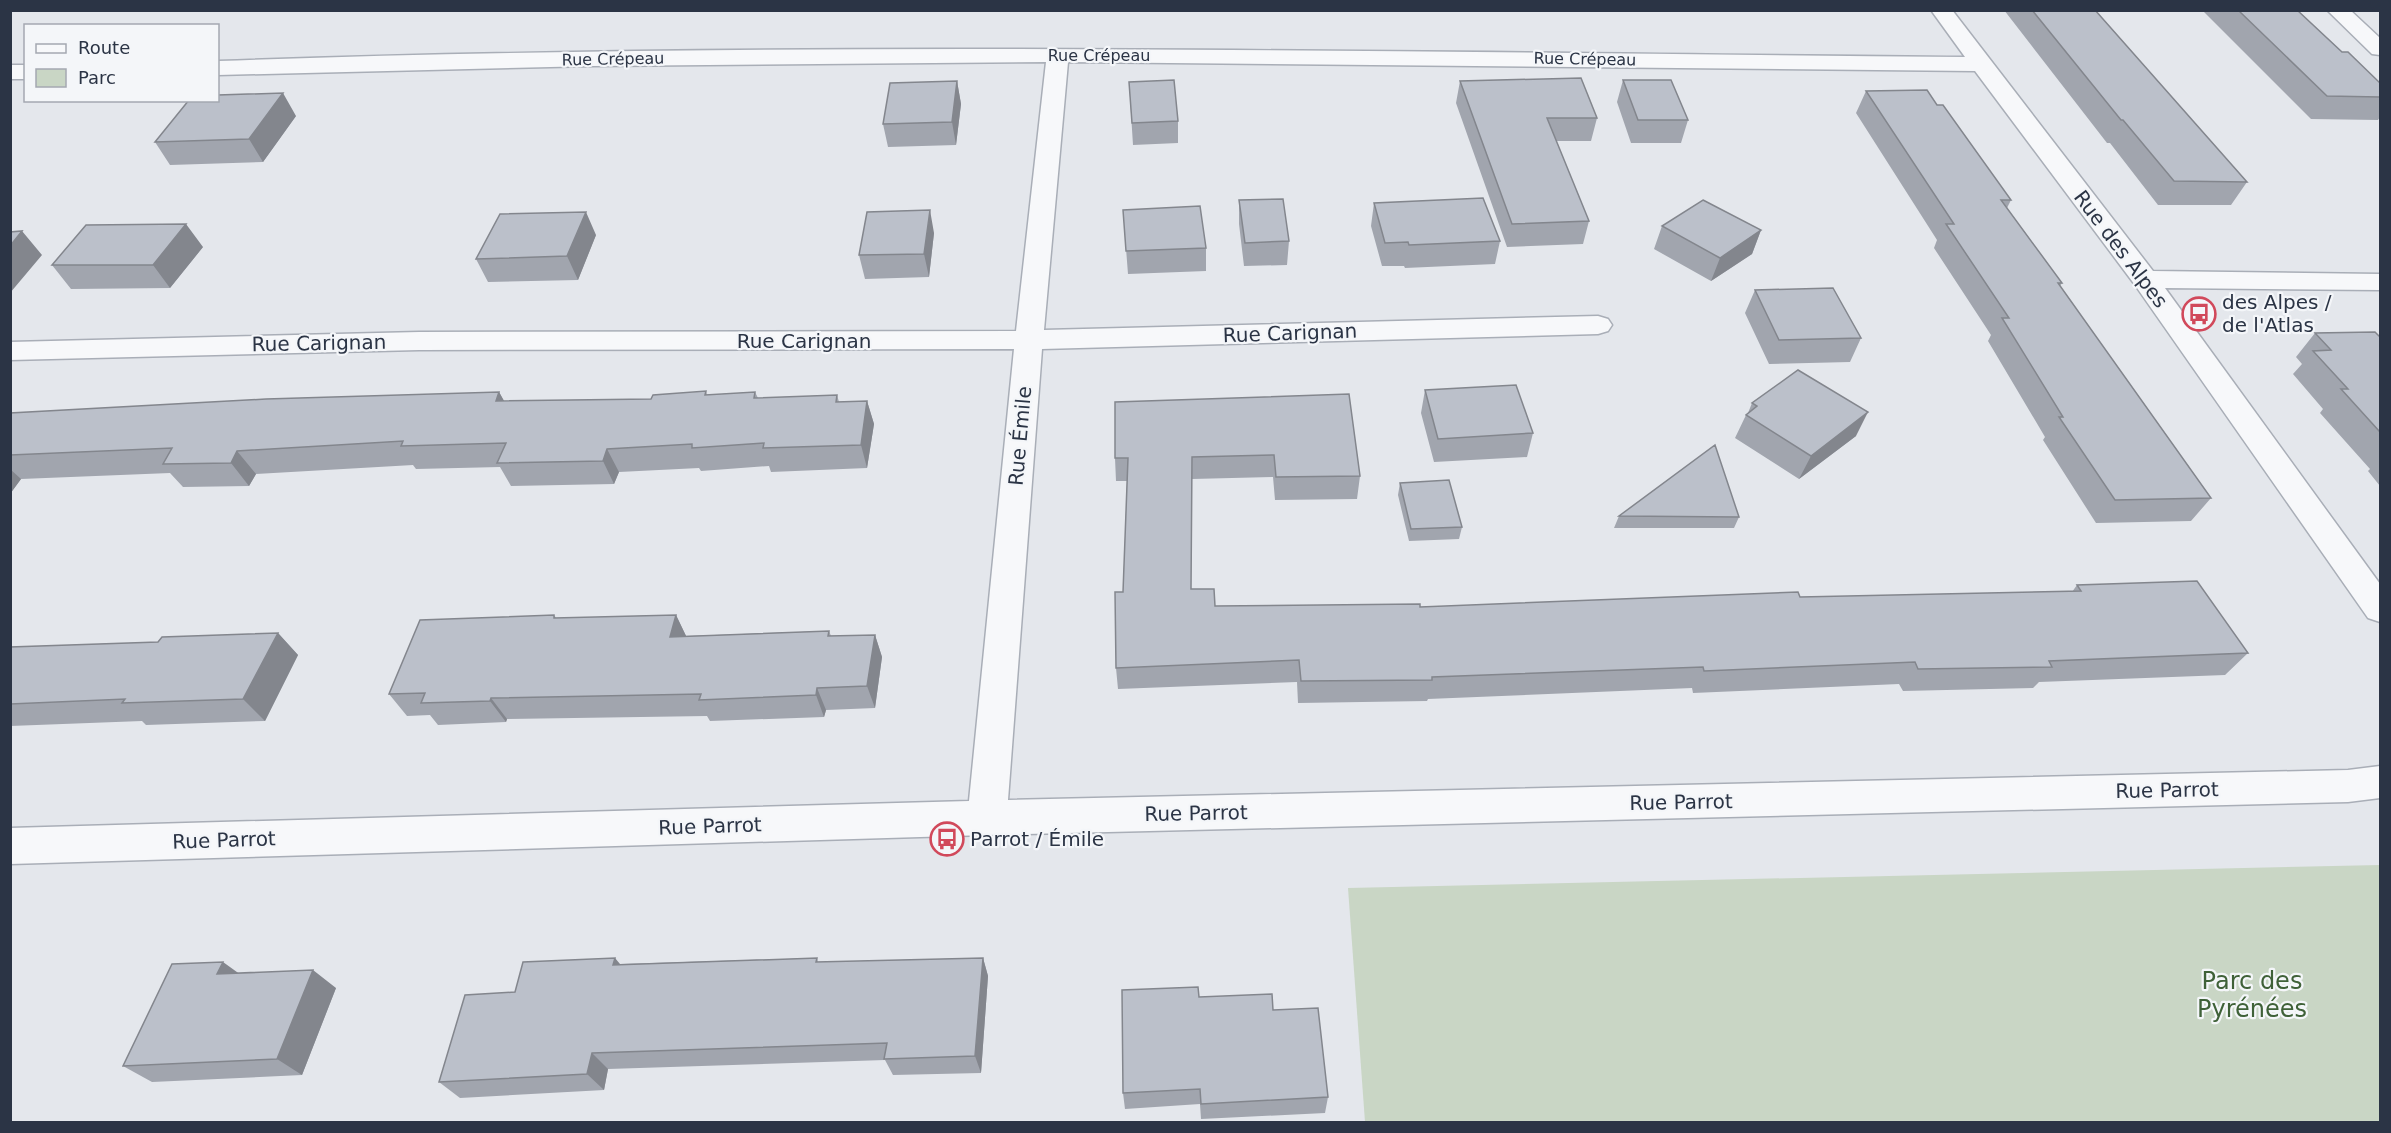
<svg xmlns="http://www.w3.org/2000/svg" width="2391" height="1133" font-family="'DejaVu Sans',sans-serif">
	<style>
		.green { fill: #c9d6c5 }
		.lines { fill: none; stroke-linecap: round; stroke-linejoin: round }
		.minor-casing { stroke: #a9aeb7; stroke-width: 3 }
		.minor { fill: #f7f8fa; fill-rule: evenodd }
		.wall { fill: #a1a5ae }
		.shaded-wall { fill: #83868d }
		.building { fill: #bbc0ca; stroke: #83868d; stroke-width: 1.5 }
		.labels { text-anchor: middle; dominant-baseline: central; stroke-width: 4.5; stroke-linejoin: round; paint-order: stroke }
		.far-street-label { font-size: 16px; fill: #2b3445; stroke: #f4f6f9 }
		.street-label { font-size: 20px; fill: #2b3445; stroke: #f4f6f9 }
		.poi-label { font-size: 20px; fill: #2b3445; stroke: #f4f6f9; text-anchor: start }
		.near-park-label { font-size: 24px; fill: #3f6138; stroke: #f4f6f9 }
	</style>
	<rect width="100%" height="100%" fill="#e4e7ec"/>
	<!-- green -->
	<path class="green" d="M 2380,865 L 2380,1122 L 1365,1122 L 1348,888 Z"/>
	<g class="lines">
		<defs>
			<path id="minor" d="M 1931,10 L 1952,10 L 2153,271 L 2380,274 L 2380,290 L 2165,288 L 2380,584 L 2380,622 L 2368,618 L 2135,285 L 1975,71 L 1068,62 L 1044,330 L 1598,316 L 1608,319 L 1612,325 L 1608,331 L 1598,334 L 1042,349 L 1008,800 L 2348,770 L 2380,766 L 2380,798 L 2348,802 L 987,835 L 10,864 L 10,828 L 969,801 L 1014,349 L 419,350 L 10,360 L 10,342 L 419,332 L 1016,331 L 1046,62 L 593,66 L 218,75 L 218,61 C 800,40 1383,52 1965,57 Z
				M 2327,10 L 2350,10 L 2380,38 L 2380,55 L 2372,54 Z
				M 10,65 L 26,65 L 26,79 L 10,79 Z"/>
		</defs>
		<!-- minor casing -->
		<use href="#minor" class="minor-casing"/>
		<!-- minor -->
		<use href="#minor" class="minor"/>
	</g>
	<!-- wall -->
	<path class="wall" d="M 2004,10 L 2095,10 L 2247,182 L 2231,205 L 2158,205 L 2110,143 L 2107,143 Z
		M 2202,10 L 2297,10 L 2342,52 L 2380,83 L 2380,117 L 2378,120 L 2311,119 Z
		M 1623,80 L 1688,120 L 1681,143 L 1631,143 L 1617,102 Z
		M 957,81 L 961,104 L 956,145 L 888,147 L 883,124 Z
		M 1460,81 L 1597,118 L 1591,141 L 1556,141 L 1589,221 L 1583,244 L 1507,247 L 1456,103 Z
		M 1129,82 L 1178,121 L 1178,143 L 1133,145 Z
		M 1866,91 L 1937,105 L 2011,200 L 2007,208 L 2062,283 L 2060,286 L 2211,498 L 2191,521 L 2096,523 L 2043,440 L 2045,437 L 1988,341 L 1991,335 L 1934,248 L 1937,240 L 1856,113 Z
		M 296,116 L 263,162 L 170,165 L 155,142 Z
		M 1239,200 L 1289,241 L 1287,265 L 1244,266 L 1239,224 Z
		M 1374,203 L 1500,241 L 1495,264 L 1405,268 L 1404,266 L 1382,266 L 1371,226 Z
		M 1123,210 L 1206,248 L 1206,271 L 1128,274 Z
		M 1662,226 L 1761,230 L 1752,254 L 1711,281 L 1654,249 Z
		M 934,233 L 929,277 L 865,279 L 859,255 Z
		M 596,235 L 578,280 L 488,282 L 476,259 Z
		M 203,247 L 170,288 L 71,289 L 52,265 Z
		M 1755,290 L 1861,338 L 1850,362 L 1769,364 L 1745,313 Z
		M 2315,333 L 2380,337 L 2380,486 L 2368,471 L 2370,469 L 2320,413 L 2323,409 L 2293,374 L 2302,364 L 2296,357 Z
		M 1425,390 L 1533,433 L 1527,457 L 1434,462 L 1421,413 Z
		M 706,391 L 707,395 L 755,392 L 758,398 L 837,395 L 839,402 L 867,401 L 874,424 L 867,468 L 771,472 L 769,466 L 701,471 L 699,468 L 619,472 L 614,484 L 511,486 L 500,467 L 416,469 L 413,465 L 256,474 L 249,486 L 183,487 L 170,473 L 21,479 L 10,494 L 10,413 L 499,392 L 504,401 L 651,399 Z
		M 1349,394 L 1360,476 L 1357,499 L 1275,500 L 1273,477 L 1192,479 L 1191,589 L 1215,606 L 1420,607 L 2072,592 L 2077,585 L 2248,653 L 2225,675 L 2039,682 L 2033,688 L 1903,691 L 1899,684 L 1693,693 L 1692,688 L 1428,699 L 1427,701 L 1298,703 L 1297,682 L 1118,689 L 1116,668 L 1123,592 L 1127,481 L 1116,481 L 1115,458 Z
		M 1752,403 L 1856,436 L 1799,479 L 1735,438 L 1746,415 L 1748,413 Z
		M 1400,483 L 1462,527 L 1459,539 L 1409,541 L 1398,495 Z
		M 1619,516 L 1739,517 L 1734,528 L 1614,528 Z
		M 554,615 L 556,618 L 676,615 L 686,636 L 829,631 L 831,636 L 875,635 L 882,657 L 875,708 L 826,710 L 824,717 L 710,721 L 707,716 L 507,719 L 506,722 L 438,725 L 430,715 L 407,716 L 389,694 Z
		M 278,633 L 298,655 L 265,721 L 146,725 L 142,721 L 10,726 L 10,647 L 158,642 Z
		M 817,958 L 818,962 L 983,958 L 988,976 L 981,1073 L 893,1075 L 885,1060 L 608,1069 L 604,1090 L 460,1098 L 439,1082 L 515,992 L 620,964 Z
		M 238,973 L 336,988 L 302,1075 L 152,1082 L 123,1066 Z
		M 1199,997 L 1273,1010 L 1328,1097 L 1325,1113 L 1201,1119 L 1200,1104 L 1125,1109 L 1123,1093 Z"/>
	<!-- shaded-wall -->
	<path class="shaded-wall" d="M 957,81 L 961,104 L 956,145 L 952,122 Z
		M 283,93 L 296,116 L 263,162 L 249,139 Z
		M 930,210 L 934,233 L 929,277 L 924,254 Z
		M 586,212 L 596,235 L 578,280 L 567,256 Z
		M 186,224 L 203,247 L 170,288 L 153,265 Z
		M 1761,230 L 1752,254 L 1711,281 L 1720,258 Z
		M 22,231 L 42,255 L 10,293 L 10,246 Z
		M 499,392 L 512,415 L 496,401 Z
		M 867,401 L 874,424 L 867,468 L 861,445 Z
		M 1868,412 L 1856,436 L 1799,479 L 1811,456 Z
		M 607,449 L 619,472 L 614,484 L 603,461 Z
		M 237,451 L 256,474 L 249,486 L 231,463 Z
		M 10,469 L 21,479 L 10,494 Z
		M 676,615 L 687,638 L 670,637 Z
		M 278,633 L 298,655 L 265,721 L 243,699 Z
		M 875,635 L 882,657 L 875,708 L 867,686 Z
		M 817,688 L 826,710 L 824,717 L 816,695 Z
		M 491,698 L 507,719 L 506,722 L 490,701 Z
		M 615,958 L 630,976 L 613,965 Z
		M 983,958 L 988,976 L 981,1073 L 975,1056 Z
		M 223,962 L 248,980 L 217,974 Z
		M 313,970 L 336,988 L 302,1075 L 277,1059 Z
		M 592,1053 L 608,1069 L 604,1090 L 587,1074 Z"/>
	<!-- building -->
	<path class="building" d="M 2032,10 L 2095,10 L 2247,182 L 2174,181 L 2123,120 L 2121,120 Z
		M 2238,10 L 2297,10 L 2342,52 L 2348,52 L 2380,83 L 2380,97 L 2327,96 Z
		M 1581,78 L 1597,118 L 1547,118 L 1589,221 L 1512,224 L 1460,81 Z
		M 1174,80 L 1178,121 L 1132,123 L 1129,82 Z
		M 1623,80 L 1671,80 L 1688,120 L 1638,120 Z
		M 957,81 L 952,122 L 883,124 L 890,83 Z
		M 1927,90 L 1937,105 L 1943,105 L 2011,200 L 2001,200 L 2062,283 L 2058,283 L 2211,498 L 2115,500 L 2059,417 L 2063,417 L 2002,318 L 2009,318 L 1946,224 L 1954,224 L 1866,91 Z
		M 283,93 L 249,139 L 155,142 L 189,100 L 218,100 L 218,95 Z
		M 1483,198 L 1500,241 L 1409,245 L 1408,242 L 1385,243 L 1374,203 Z
		M 1283,199 L 1289,241 L 1245,243 L 1239,200 Z
		M 1703,200 L 1761,230 L 1720,258 L 1662,226 Z
		M 1200,206 L 1206,248 L 1126,251 L 1123,210 Z
		M 930,210 L 924,254 L 859,255 L 867,212 Z
		M 586,212 L 567,256 L 476,259 L 500,214 Z
		M 186,224 L 153,265 L 52,265 L 86,225 Z
		M 22,231 L 10,246 L 10,232 Z
		M 1833,288 L 1861,338 L 1779,340 L 1755,290 Z
		M 2375,332 L 2380,337 L 2380,432 L 2341,389 L 2348,389 L 2313,351 L 2331,350 L 2315,333 Z
		M 1798,370 L 1868,412 L 1811,456 L 1746,415 L 1757,406 L 1752,403 Z
		M 1516,385 L 1533,433 L 1438,439 L 1425,390 Z
		M 706,391 L 705,395 L 755,392 L 754,398 L 837,395 L 836,402 L 867,401 L 861,445 L 763,448 L 764,443 L 692,448 L 692,444 L 607,449 L 603,461 L 497,463 L 506,443 L 401,446 L 403,441 L 237,451 L 231,463 L 163,464 L 172,448 L 10,455 L 10,413 L 266,399 L 499,392 L 496,401 L 651,399 L 653,395 Z
		M 1349,394 L 1360,476 L 1276,477 L 1274,455 L 1192,457 L 1191,589 L 1214,589 L 1215,606 L 1420,604 L 1420,607 L 1798,592 L 1800,597 L 2081,591 L 2077,585 L 2197,581 L 2248,653 L 2049,661 L 2052,667 L 1918,669 L 1915,662 L 1704,671 L 1703,667 L 1432,677 L 1432,680 L 1301,681 L 1299,660 L 1116,668 L 1115,592 L 1123,592 L 1128,458 L 1115,458 L 1115,402 Z
		M 1715,445 L 1739,517 L 1619,516 Z
		M 1449,480 L 1462,527 L 1411,529 L 1400,483 Z
		M 554,615 L 554,618 L 676,615 L 670,637 L 829,631 L 828,636 L 875,635 L 867,686 L 817,688 L 816,695 L 699,700 L 701,694 L 491,698 L 490,701 L 421,703 L 425,693 L 389,694 L 420,620 Z
		M 278,633 L 243,699 L 122,703 L 125,699 L 10,704 L 10,647 L 158,642 L 162,637 Z
		M 615,958 L 613,965 L 817,958 L 816,962 L 983,958 L 975,1056 L 884,1059 L 887,1043 L 592,1053 L 587,1074 L 439,1082 L 465,995 L 515,992 L 523,962 Z
		M 223,962 L 217,974 L 313,970 L 277,1059 L 123,1066 L 172,964 Z
		M 1198,987 L 1199,997 L 1272,994 L 1273,1010 L 1318,1008 L 1328,1097 L 1201,1104 L 1200,1089 L 1123,1093 L 1122,990 Z"/>
	<!-- icons -->
	<defs>
		<symbol id="bus-ring" viewBox="-11 -11 22 22"><circle r="9.5" fill="#f4f6f9" stroke="#d1495b" stroke-width="1.5"/><path d="M-5-6H5V4H4V6H2V4H-2V6H-4V4H-5ZM-3.5-4V0h7V-4ZM-3.5 1.2v1.5H-2V1.2ZM2 1.2v1.5H3.5V1.2Z" fill="#d1495b"/></symbol>
	</defs>
	<g fill-rule="evenodd">
		<use href="#bus-ring" x="2180" y="295" width="38" height="38"/>
		<use href="#bus-ring" x="928" y="820" width="38" height="38"/>
	</g>
	<g class="labels">
		<!-- far-street labels -->
		<g class="far-street-label">
			<text x="1099" y="55">Rue Crépeau</text>
			<text transform="translate(613 59) rotate(-1)">Rue Crépeau</text>
			<text transform="translate(1585 59) rotate(1)">Rue Crépeau</text>
		</g>
		<!-- street labels -->
		<g class="street-label">
			<text transform="translate(2121 249) rotate(53)">Rue des Alpes</text>
			<text transform="translate(1290 333) rotate(-2)">Rue Carignan</text>
			<text x="804" y="341">Rue Carignan</text>
			<text transform="translate(319 343) rotate(-1)">Rue Carignan</text>
			<text transform="translate(1020 436) rotate(-85)">Rue Émile</text>
			<text transform="translate(2167 790) rotate(-1)">Rue Parrot</text>
			<text transform="translate(1681 802) rotate(-1)">Rue Parrot</text>
			<text transform="translate(1196 813) rotate(-1)">Rue Parrot</text>
			<text transform="translate(710 826) rotate(-2)">Rue Parrot</text>
			<text transform="translate(224 840) rotate(-2)">Rue Parrot</text>
		</g>
		<!-- poi labels -->
		<g class="poi-label">
			<text x="2222" y="302">des Alpes /<tspan x="2222" dy="23">de l'Atlas</tspan></text>
			<text x="970" y="839">Parrot / Émile</text>
		</g>
		<!-- near-park labels -->
		<g class="near-park-label">
			<text x="2252" y="981">Parc des<tspan x="2252" dy="28">Pyrénées</tspan></text>
		</g>
	</g>
	<!-- border -->
	<rect width="2391" height="1133" fill="none" stroke="#2b3445" stroke-width="24"/>
	<!-- legend -->
	<rect x="24" y="24" width="195" height="78" fill="#f4f6f9" stroke="#a4a8b1" stroke-width="1.5"/>
	<rect x="36" y="44" width="30" height="9" fill="#f7f8fa" stroke="#a4a8b1" stroke-width="1.5"/>
	<text x="78" y="54" font-size="18" fill="#2b3445">Route</text>
	<rect x="36" y="69" width="30" height="18" fill="#c9d6c5" stroke="#a4a8b1" stroke-width="1.5"/>
	<text x="78" y="84" font-size="18" fill="#2b3445">Parc</text>
</svg>
